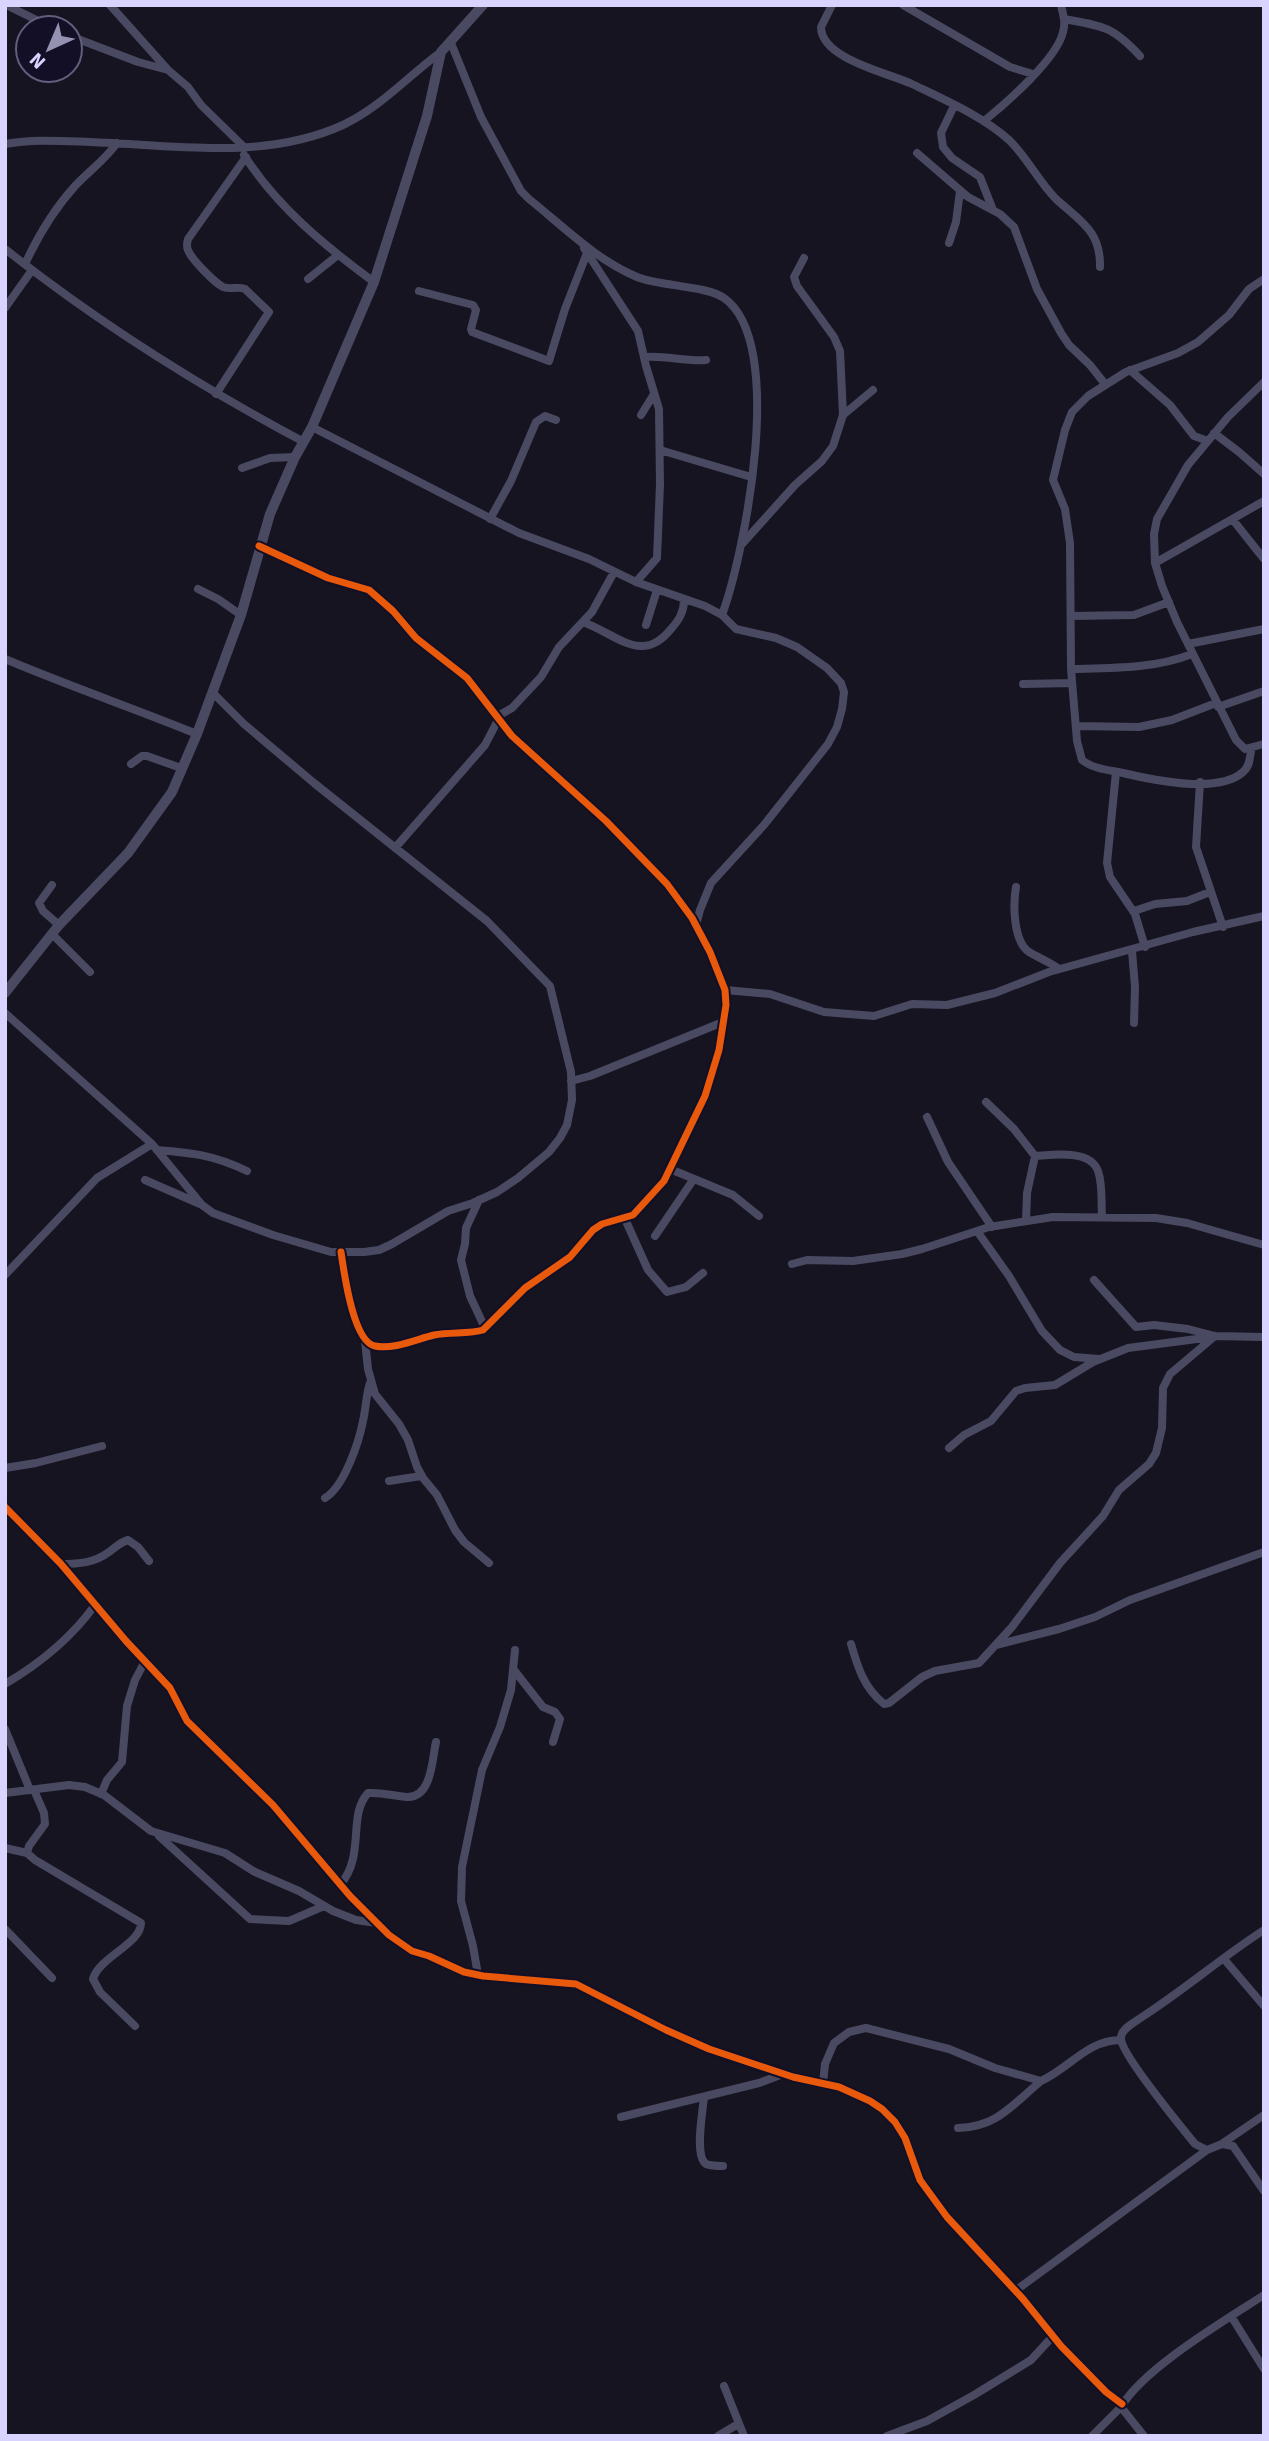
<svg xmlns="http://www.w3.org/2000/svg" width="1269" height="2441" font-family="Signika,sans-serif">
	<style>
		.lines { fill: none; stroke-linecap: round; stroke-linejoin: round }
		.minor { stroke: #4a4962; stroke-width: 8 }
		.tertiary { stroke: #4a4962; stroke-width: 10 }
		.cycleway-casing { stroke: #130f26; stroke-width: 11 }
		.cycleway { stroke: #e8590c; stroke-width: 7 }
	</style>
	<rect width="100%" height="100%" fill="#161421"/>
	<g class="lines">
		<!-- minor -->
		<path class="minor" d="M 6,5 L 53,28
			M 110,5 L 168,70 L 188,87 L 201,105 L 245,148
			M 832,5 L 821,27 C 821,59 889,73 912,84 C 943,99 984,117 1009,140 C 1027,157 1038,181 1056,199 C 1080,221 1101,231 1100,267
			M 903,5 L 1010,67 L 1033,74
			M 1064,19 C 1103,26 1112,26 1140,56
			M 70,36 L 138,62 L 168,70
			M 451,43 L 481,117 L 521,191 L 529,199 C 564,227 595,259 637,277 C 659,286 708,286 724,298 C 787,342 745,552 722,615
			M 954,106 L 941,133 L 943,147 L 952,158 L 980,177 L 993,210
			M 984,121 C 1006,103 1057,59 1063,32 C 1066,22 1063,15 1061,5
			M 5,144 C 33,139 62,141 90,142 C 174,145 264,161 343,125 C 381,107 408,76 441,52
			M 917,153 L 968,197 L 1000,214 L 1014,227 L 1037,289 L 1061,333 L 1069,345 L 1090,365 L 1105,384
			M 244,155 C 277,207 325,246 374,282
			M 949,243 L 956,222 L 960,191
			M 584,248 L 638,331 L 646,366 L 659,409 L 660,484 L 657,558 L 636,582
			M 5,249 C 100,324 197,385 304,442
			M 25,264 C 38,236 55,208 75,186 C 89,171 105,160 117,143
			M 308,279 L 338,255
			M 419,291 L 473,305 L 476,310 L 471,329 L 472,332 L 549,361 L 565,309 L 587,253
			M 5,308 L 32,270
			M 645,357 C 666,355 685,362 706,360
			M 1130,370 L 1170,405 L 1194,436 L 1208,441
			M 1264,382 L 1228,417 L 1188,465 L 1157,519 L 1154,534 L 1155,563 L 1162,586 L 1177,622 L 1236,740 L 1245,749 L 1264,744
			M 216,394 L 269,312 L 245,289 C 238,286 231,290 223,287 C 215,283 191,259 188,250 C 186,246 187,244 188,239 L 246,157
			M 641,415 L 654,394
			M 843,415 L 873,390
			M 312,427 L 519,533 L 589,559 L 636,582 L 705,606 L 722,615 L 736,629 L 776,638 L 797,647 L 827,668 L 841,683 L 844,692 L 842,709 L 837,727 L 828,744 L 764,825 L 711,883 L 700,910 L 696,925
			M 1214,433 L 1239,452 L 1264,474
			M 660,450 L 751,477
			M 242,468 L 270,458 L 295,457
			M 490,519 L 511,481 L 536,422 L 545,416 L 556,420
			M 1233,520 L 1264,559
			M 742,544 L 795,485 L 822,461 L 833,446 L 843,415 L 840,351 L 834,337 L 797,286 L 794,277 L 804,258
			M 259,546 L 328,578 L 369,590 L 393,611 L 416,638 L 467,678 L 512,736 L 606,821 L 667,884 L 692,918 L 710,952 L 725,990 L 726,1005 L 719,1050 L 705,1096 L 664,1181 L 633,1215 L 602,1224 L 593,1230 L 570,1257 L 525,1288 L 483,1330 C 470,1334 450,1332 434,1335 C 417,1339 393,1350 375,1346 C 353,1342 344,1272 341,1252
			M 1155,563 L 1264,501
			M 198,589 L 218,599 L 241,615
			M 1071,616 L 1134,615 L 1169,602
			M 583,622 C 618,635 642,665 671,629 C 679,620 684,612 684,600
			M 646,625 L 657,590
			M 1188,644 L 1264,629
			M 5,659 C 69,686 133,708 197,734
			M 1071,669 C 1112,668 1154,669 1192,654
			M 1023,684 L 1072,683
			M 1218,707 L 1264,691
			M 496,717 L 512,708 L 541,677 L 559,647 L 592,612 L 614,572
			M 1076,726 L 1139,727 L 1172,720 L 1216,703
			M 1252,748 C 1249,756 1251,766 1243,772 C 1219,794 1152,780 1123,773 C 1109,770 1093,769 1082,760 L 1077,741 L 1071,669 L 1070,543 L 1065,509 L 1053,480 L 1065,430 L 1072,412 L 1088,396 L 1126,372 L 1178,353 L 1198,342 L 1229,315 L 1249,289 L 1264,279
			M 131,764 L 142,756 L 147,756 L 181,768
			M 1116,772 L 1107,863 L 1110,877 L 1135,914 L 1145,947
			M 1200,782 L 1196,847 L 1223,927
			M 395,848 L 485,745 L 498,720
			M 52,885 L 39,903 L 43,911 L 59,925
			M 1016,887 C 1013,904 1013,941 1029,952 C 1039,958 1050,962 1059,969
			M 1134,911 L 1155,904 L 1187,901 L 1210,892
			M 52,934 L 90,972
			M 1132,951 L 1135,987 L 1134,1023
			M 725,990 L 770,994 L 824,1012 L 874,1016 L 912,1004 L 947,1005 L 995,993 L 1049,972 L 1193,932 L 1264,916
			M 5,1013 L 152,1144 L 202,1205 L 213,1213 L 273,1235 L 331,1252 L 364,1252 L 379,1250 L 392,1244 L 448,1211 L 473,1203 L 497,1192 L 518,1178 L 549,1152 L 560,1138 L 567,1125 L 572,1100 L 571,1072 L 550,986 L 487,921 L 314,783 L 244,724 L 213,693
			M 571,1081 L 590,1076 L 723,1022
			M 986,1102 L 1014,1129 L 1035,1156 L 1027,1193 L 1026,1221
			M 927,1117 L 948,1162 L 992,1227
			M 157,1150 C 193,1153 214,1155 247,1171
			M 1035,1156 C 1053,1155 1090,1149 1098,1171 C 1103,1185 1101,1202 1102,1217
			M 670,1169 L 733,1195 L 759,1216
			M 145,1180 L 200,1204
			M 479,1200 L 466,1228 L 465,1244 L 461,1260 L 470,1296 L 485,1328
			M 625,1219 L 648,1270 L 667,1292 L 686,1287 L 703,1273
			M 977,1231 L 1009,1276 L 1042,1331 L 1060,1350 L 1074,1357 L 1099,1359
			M 655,1236 L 693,1180
			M 792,1264 L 807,1260 L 853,1261 L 902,1254 L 922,1249 L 989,1227 L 1053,1217 L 1156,1218 L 1187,1223 L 1264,1245
			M 5,1275 L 97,1178 L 152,1144
			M 1094,1280 L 1136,1327 L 1154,1325 L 1188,1329 L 1215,1336 L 1264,1337
			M 365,1341 L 368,1369 L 375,1394 L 399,1424 L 408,1440 L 417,1467 L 423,1478 L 437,1495 L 455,1530 L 464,1542 L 489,1563
			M 949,1448 L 964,1435 L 991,1421 L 1016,1391 L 1025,1388 L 1055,1385 L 1093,1362 L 1128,1348 L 1212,1337
			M 5,1468 L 36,1463 L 102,1446
			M 389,1481 L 421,1476
			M 325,1498 C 344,1487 359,1442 363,1421 C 366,1408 366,1395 370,1383
			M 5,1507 L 61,1564 L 126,1641 L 170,1688 L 187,1721 L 273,1805 L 350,1896 L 389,1935 L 412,1951 L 429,1956 L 464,1972 L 483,1976 L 576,1984 L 666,2030 L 709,2049 L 793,2077 L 839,2087 L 870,2101 L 882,2109 L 895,2122 L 905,2138 L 920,2180 L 947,2217 L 1023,2299 L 1061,2346 L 1106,2392 L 1122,2404
			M 61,1564 C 79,1564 94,1563 109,1552 C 116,1547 120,1542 128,1540 L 138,1547 L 149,1561
			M 851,1644 C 858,1668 864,1688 884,1704 L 889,1703 L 922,1677 L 935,1671 L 979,1663 L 1012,1627 L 1060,1563 L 1103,1516 L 1119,1490 L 1149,1464 L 1156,1453 L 1162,1428 L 1163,1388 L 1170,1374 L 1215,1336
			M 996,1645 L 1059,1629 L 1095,1617 L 1130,1600 L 1264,1552
			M 514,1670 L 543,1707 L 555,1712 L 560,1719 L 553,1742
			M 5,1684 C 39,1664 72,1637 95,1605
			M 5,1729 L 30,1790
			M 34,1790 L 44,1813 L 45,1824 L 29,1846 L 27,1853 L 35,1860 L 141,1923 C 141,1944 99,1957 93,1979 L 100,1992 L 135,2026
			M 5,1793 L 69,1785 L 85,1787 L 104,1795 L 151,1831 L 225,1853 L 255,1872 L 299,1891 L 333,1911 L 356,1920 L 377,1923
			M 101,1794 L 107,1780 L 122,1762 L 127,1706 L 135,1680 L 145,1661
			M 159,1836 L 250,1919 L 289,1921 L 324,1906
			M 5,1848 L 27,1853
			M 340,1885 C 366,1855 347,1816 368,1793 C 381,1792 394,1796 407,1797 C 432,1798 432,1759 436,1742
			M 5,1929 L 52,1978
			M 1264,1930 C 1222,1957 1184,1990 1142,2017 C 1135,2022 1120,2029 1121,2039 C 1122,2055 1182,2128 1195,2144 L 1207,2150 L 1222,2144 L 1233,2146 L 1264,2191
			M 1224,1959 L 1264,2006
			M 478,1975 L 473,1946 L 461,1901 L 462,1867 L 482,1770 L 500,1727 L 511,1690 L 515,1650
			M 823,2083 L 825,2064 L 834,2043 L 849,2032 L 866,2028 L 949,2049 L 995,2068 L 1041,2081 C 1070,2068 1087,2040 1121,2040
			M 704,2097 C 703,2110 694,2156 706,2164 C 711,2166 718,2166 723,2166
			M 621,2117 L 759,2083 L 783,2074
			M 958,2128 C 997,2127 1012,2105 1041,2081
			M 1223,2143 L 1264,2115
			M 1015,2291 L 1207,2150
			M 1231,2316 L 1264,2369
			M 724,2386 L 744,2436
			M 718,2436 L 738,2424
			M 887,2436 L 927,2421 L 974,2395 L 1031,2360 L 1053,2336
			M 1092,2436 L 1121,2407
			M 1144,2436 L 1121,2407 C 1144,2368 1224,2321 1264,2295"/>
		<!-- tertiary -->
		<path class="tertiary" d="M 5,993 L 59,925 L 128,853 L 172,792 L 197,734 L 241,615 L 270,514 L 295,457 L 312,427 L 374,282 L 427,116 L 441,52 L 483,5"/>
		<defs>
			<path id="cycleway" d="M 259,546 L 328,578 L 369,590 L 393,611 L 416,638 L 467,678 L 512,736 L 606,821 L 667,884 L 692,918 L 710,952 L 725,990 L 726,1005 L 719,1050 L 705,1096 L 664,1181 L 633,1215 L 602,1224 L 593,1230 L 570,1257 L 525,1288 L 483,1330 C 470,1334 450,1332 434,1335 C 417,1339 393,1350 375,1346 C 353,1342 344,1272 341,1252
				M 5,1507 L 61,1564 L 126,1641 L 170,1688 L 187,1721 L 273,1805 L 350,1896 L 389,1935 L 412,1951 L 429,1956 L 464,1972 L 483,1976 L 576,1984 L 666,2030 L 709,2049 L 793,2077 L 839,2087 L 870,2101 L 882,2109 L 895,2122 L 905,2138 L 920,2180 L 947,2217 L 1023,2299 L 1061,2346 L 1106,2392 L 1122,2404"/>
		</defs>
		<!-- cycleway casing -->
		<use href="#cycleway" class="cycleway-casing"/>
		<!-- cycleway -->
		<use href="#cycleway" class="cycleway"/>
	</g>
	<!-- border -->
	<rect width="1269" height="2441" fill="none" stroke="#d9d4ff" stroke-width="14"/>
	<!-- north arrow -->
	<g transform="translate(49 49) rotate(224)"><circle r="33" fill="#130f26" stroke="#625e7d" stroke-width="2"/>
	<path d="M0-5L12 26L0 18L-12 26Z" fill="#9591b1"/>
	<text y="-10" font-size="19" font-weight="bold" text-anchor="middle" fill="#d9d4ff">N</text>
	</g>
</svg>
